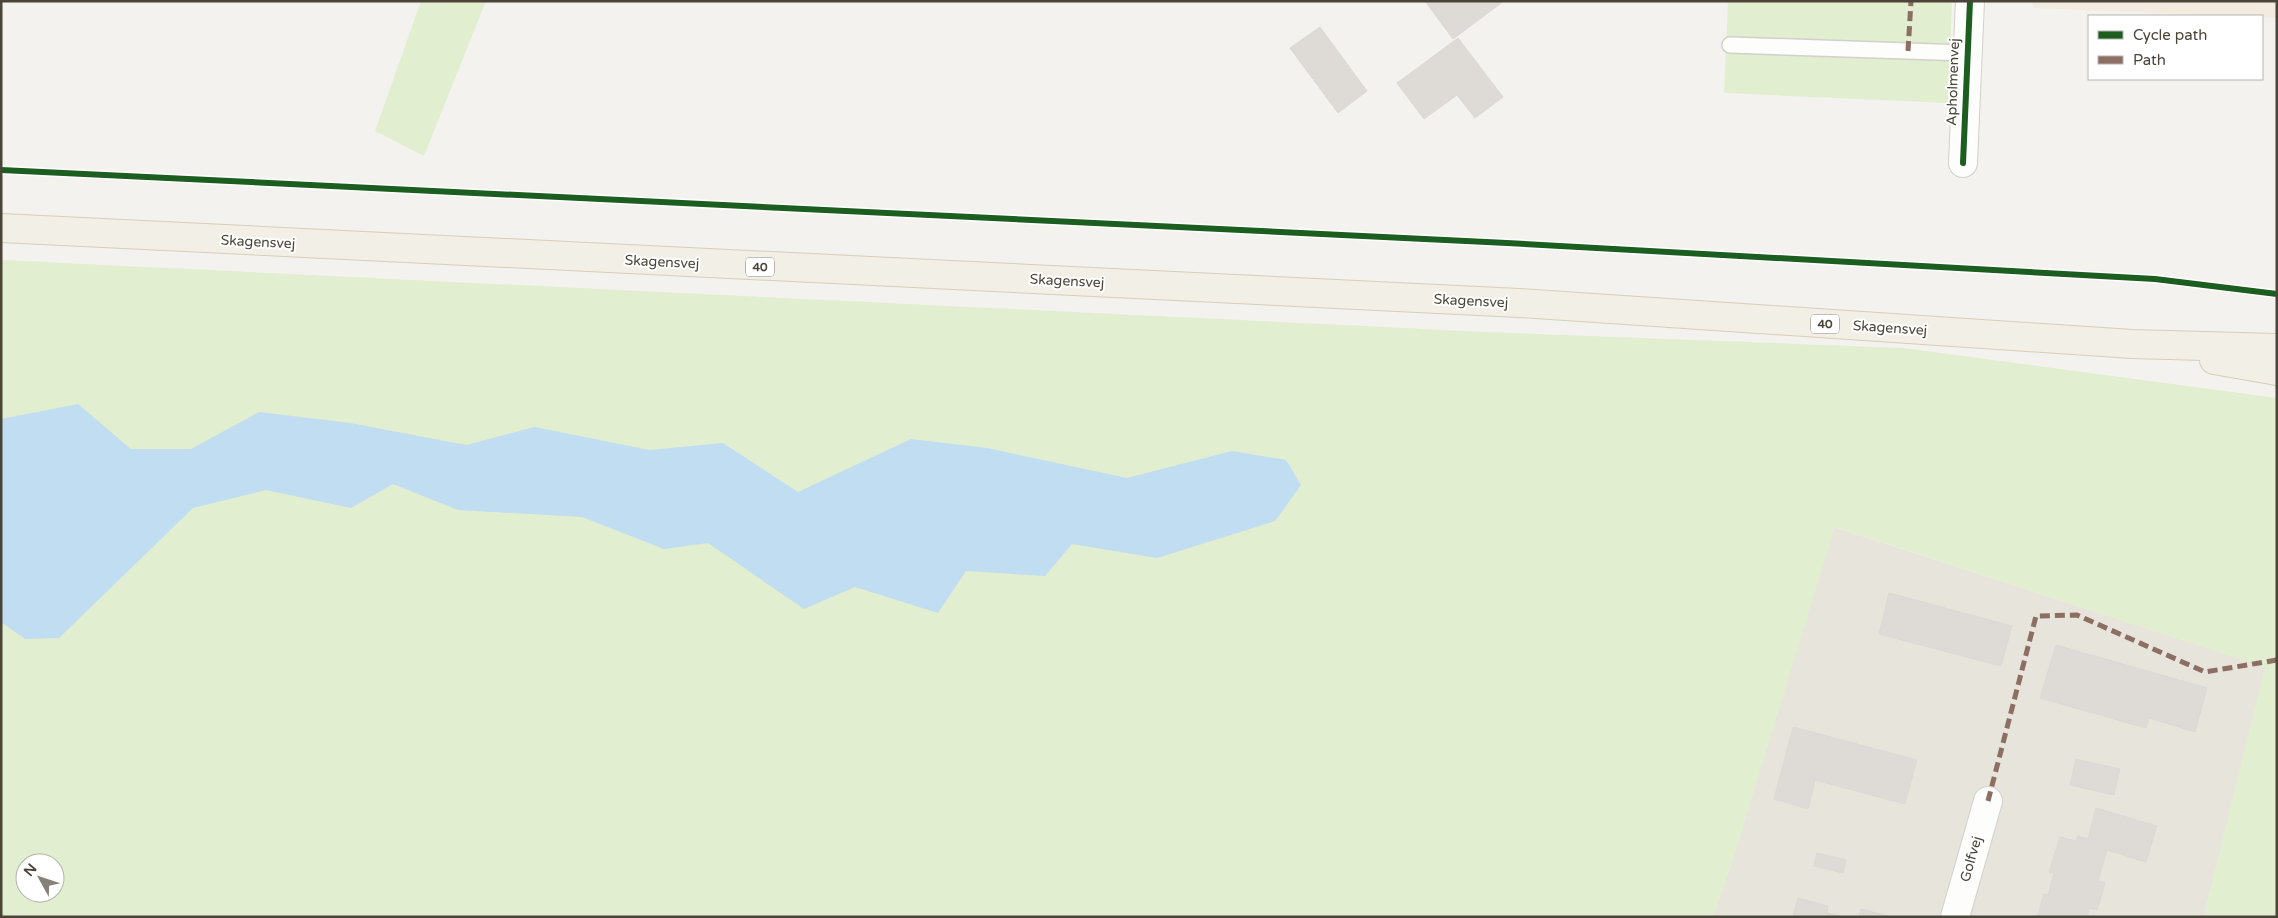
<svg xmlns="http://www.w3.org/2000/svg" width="2278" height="918" font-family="'Varela Round',sans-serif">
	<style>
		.residential { fill: #e7e4dc }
		.commercial { fill: #f3ebdf }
		.green { fill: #e1eecf; fill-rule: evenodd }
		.water { fill: #c0ddf1 }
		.building { fill: #dedbd6; stroke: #dcd9d4 }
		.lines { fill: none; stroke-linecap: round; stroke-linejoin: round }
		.service-casing { stroke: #d2d0cb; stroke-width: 18 }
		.minor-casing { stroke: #d2d0cb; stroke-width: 30 }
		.primary-casing { stroke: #d6cebb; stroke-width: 30 }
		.service { stroke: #fdfdfc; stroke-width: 15 }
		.minor { stroke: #fdfdfc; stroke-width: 28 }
		.primary { stroke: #f2efe6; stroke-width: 28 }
		.quiet { stroke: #8d6e63; stroke-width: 5; stroke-dasharray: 10 5; stroke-linecap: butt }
		.cycleway-casing { stroke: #fff; stroke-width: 9 }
		.cycleway { stroke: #1b5e20; stroke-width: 6 }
		.labels { text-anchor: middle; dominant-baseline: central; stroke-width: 4; stroke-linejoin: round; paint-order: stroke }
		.shield { fill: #fff; stroke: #817c74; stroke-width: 1 }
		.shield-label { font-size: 12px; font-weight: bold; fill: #4b4439 }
		.street-label { font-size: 14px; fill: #4b4439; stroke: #fff }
	</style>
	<rect width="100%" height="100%" fill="#f4f2ee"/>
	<!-- residential -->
	<path class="residential" d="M 1834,527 L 2266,667 L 2204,917 L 1713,917 L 1734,855 Z"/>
	<!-- commercial -->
	<path class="commercial" d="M 2031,1 L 2277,1 L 2277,18 L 2034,8 Z"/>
	<!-- green -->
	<path class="green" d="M 421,1 L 486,1 L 424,156 L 375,131 Z
		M 1728,1 L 1952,1 L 1948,103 L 1724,93 Z
		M 1,260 L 1486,332 L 1904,348 L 2277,398 L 2277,917 L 2204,917 L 2265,667 L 1835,527 L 1734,855 L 1713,917 L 1,917 ZM 25,863 L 55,863 L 55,893 L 25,893 Z"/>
	<!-- water -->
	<path class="water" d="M 78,404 L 131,449 L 191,449 L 259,412 L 350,423 L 466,445 L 535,427 L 649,450 L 723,443 L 798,492 L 911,439 L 987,448 L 1127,478 L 1232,451 L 1286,460 L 1301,485 L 1275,521 L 1157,558 L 1072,544 L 1045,576 L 966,571 L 938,613 L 855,587 L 804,609 L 708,543 L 664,549 L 582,517 L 458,510 L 393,484 L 351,508 L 266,490 L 193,508 L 59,638 L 25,639 L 1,622 L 1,419 Z"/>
	<!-- building -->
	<path class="building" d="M 1425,1 L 1504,1 L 1453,39 Z
		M 1320,27 L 1367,91 L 1338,113 L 1290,48 Z
		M 1458,38 L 1503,97 L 1475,118 L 1457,95 L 1424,119 L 1397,83 Z
		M 1889,593 L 2012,626 L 2001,666 L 1879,634 Z
		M 2056,645 L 2207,688 L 2195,732 L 2149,718 L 2146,728 L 2040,698 Z
		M 1793,727 L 1917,760 L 1905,804 L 1815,780 L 1808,809 L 1774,799 Z
		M 2076,759 L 2120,769 L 2114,795 L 2070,785 Z
		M 2096,808 L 2157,826 L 2146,862 L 2107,850 L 2098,881 L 2105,883 L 2097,910 L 2090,908 L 2087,917 L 2037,917 L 2044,894 L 2048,895 L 2054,873 L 2049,872 L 2060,837 L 2076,841 L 2078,836 L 2088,839 Z
		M 1817,853 L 1846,860 L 1843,873 L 1814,866 Z
		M 1798,898 L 1828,906 L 1827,913 L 1843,917 L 1793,916 Z
		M 1861,909 L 1892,917 L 1859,917 Z"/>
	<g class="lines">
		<defs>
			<path id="service" d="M 1730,45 L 1966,53"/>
			<path id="minor" d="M 1963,163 L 1970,1
				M 1955,917 L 1988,801"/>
			<path id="primary" d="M 1,228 L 1519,303 L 2132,344 L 2277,348
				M 2214,360 L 2277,371"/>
		</defs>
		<!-- service casing -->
		<use href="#service" class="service-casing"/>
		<!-- minor casing -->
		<use href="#minor" class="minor-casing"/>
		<!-- primary casing -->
		<use href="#primary" class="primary-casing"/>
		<!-- service -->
		<use href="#service" class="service"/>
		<!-- minor -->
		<use href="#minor" class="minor"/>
		<!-- primary -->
		<use href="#primary" class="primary"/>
		<!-- quiet -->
		<path class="quiet" d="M 1908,51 L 1911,1
			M 1988,801 L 2036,616 L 2077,615 L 2205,672 L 2277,660"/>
		<defs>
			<path id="cycleway" d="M 1963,163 L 1970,1
				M 1,170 L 1507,243 L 2155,279 L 2277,294"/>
		</defs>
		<!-- cycleway casing -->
		<use href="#cycleway" class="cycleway-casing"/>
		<!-- cycleway -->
		<use href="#cycleway" class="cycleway"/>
	</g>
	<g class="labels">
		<!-- shield labels -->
		<g class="shield">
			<rect x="746" y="257.5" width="28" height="19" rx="4"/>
			<rect x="1811" y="314.5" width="28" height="19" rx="4"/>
		</g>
		<g class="shield-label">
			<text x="760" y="267">40</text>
			<text x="1825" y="324">40</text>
		</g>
		<!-- street labels -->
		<g class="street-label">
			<text transform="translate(1953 82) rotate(-88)">Apholmenvej</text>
			<text transform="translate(258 242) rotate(3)">Skagensvej</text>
			<text transform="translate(662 262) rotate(3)">Skagensvej</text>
			<text transform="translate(1067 281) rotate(3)">Skagensvej</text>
			<text transform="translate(1471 301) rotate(3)">Skagensvej</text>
			<text transform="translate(1890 328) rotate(4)">Skagensvej</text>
			<text transform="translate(1971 859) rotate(-74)">Golfvej</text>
		</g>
	</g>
	<!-- border -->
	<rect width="2278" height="918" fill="none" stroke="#4b4439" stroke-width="5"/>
	<!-- legend -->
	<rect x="2088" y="15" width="175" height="65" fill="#ffffff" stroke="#b7b4b0"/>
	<rect x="2098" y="31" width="25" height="8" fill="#1b5e20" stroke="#b7b4b0"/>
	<text x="2133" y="40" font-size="15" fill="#4b4439">Cycle path</text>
	<rect x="2098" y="56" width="25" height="8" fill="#8d6e63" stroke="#b7b4b0"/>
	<text x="2133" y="65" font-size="15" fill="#4b4439">Path</text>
	<!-- north arrow -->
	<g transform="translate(40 878) rotate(310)"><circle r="24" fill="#ffffff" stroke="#b7b4b0"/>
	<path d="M0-4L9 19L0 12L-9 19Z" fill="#868178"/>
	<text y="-8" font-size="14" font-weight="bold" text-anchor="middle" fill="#4b4439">N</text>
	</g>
</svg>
